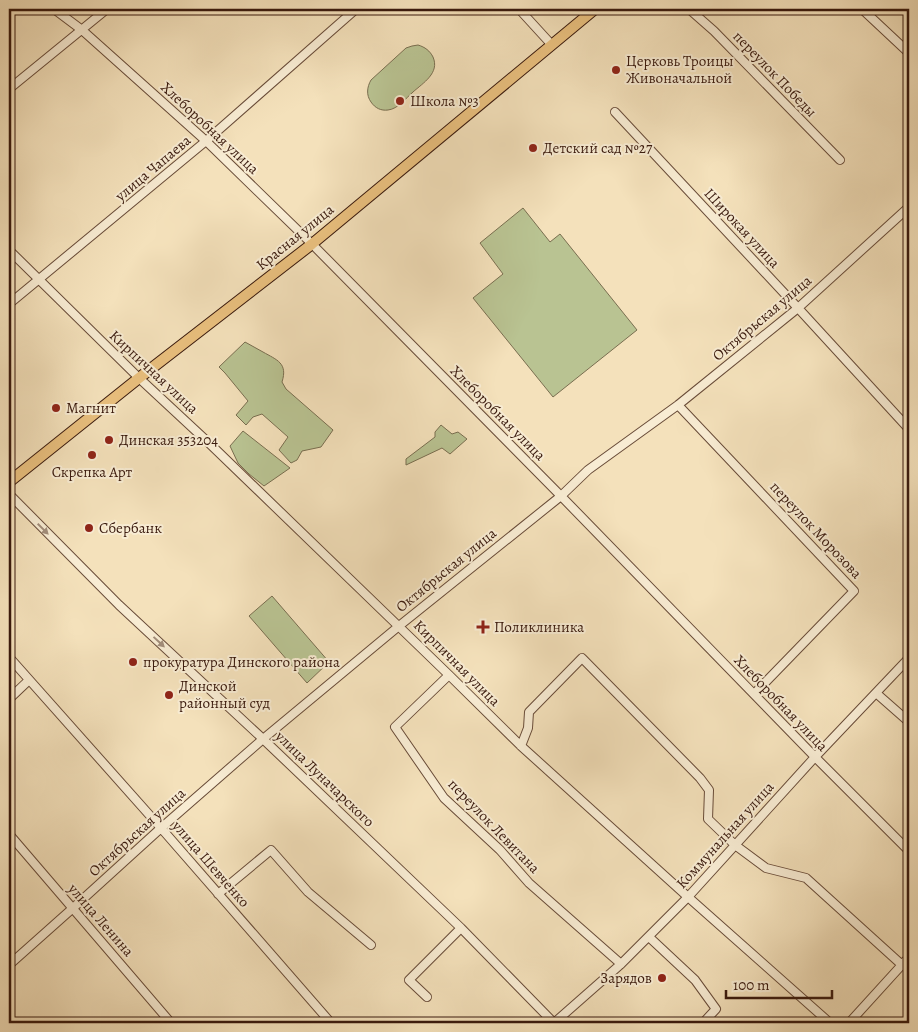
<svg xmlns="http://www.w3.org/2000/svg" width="918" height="1032" font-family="Alegreya,serif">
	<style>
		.green { fill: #b9c392; stroke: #796e50 }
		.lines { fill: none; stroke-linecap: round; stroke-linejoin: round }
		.minor-casing { stroke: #684b38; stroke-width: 10 }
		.major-casing { stroke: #39190d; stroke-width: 12 }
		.minor { stroke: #f8ecd3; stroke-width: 8 }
		.major { stroke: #eac07e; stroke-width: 10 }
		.oneway { fill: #a28d7a }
		.poi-dot { fill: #8f2418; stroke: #f8ecd3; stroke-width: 2 }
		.labels { text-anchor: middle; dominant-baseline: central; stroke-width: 4; stroke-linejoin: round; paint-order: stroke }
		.poi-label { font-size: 15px; fill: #39190d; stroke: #f8ecd3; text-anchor: start }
		.street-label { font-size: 15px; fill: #39190d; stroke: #f8ecd3 }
	</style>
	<rect width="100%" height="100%" fill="#f4e1bb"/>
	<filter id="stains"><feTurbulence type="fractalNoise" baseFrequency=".004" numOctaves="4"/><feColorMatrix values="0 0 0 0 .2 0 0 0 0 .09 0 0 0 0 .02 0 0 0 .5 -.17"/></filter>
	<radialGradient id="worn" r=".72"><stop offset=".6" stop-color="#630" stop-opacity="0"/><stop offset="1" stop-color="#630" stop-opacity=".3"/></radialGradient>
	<!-- green -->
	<path class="green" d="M 418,45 C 425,47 430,51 433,57 C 440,73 423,83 413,92 C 406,98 398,109 388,110 C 381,111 375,108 371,102 C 366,95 367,87 371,80 L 406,48 L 412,46 Z
		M 523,208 L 550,242 L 560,234 L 637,330 L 553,397 L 473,298 L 503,274 L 480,243 Z
		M 245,342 C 251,345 257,349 263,352 C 277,360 288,363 282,382 L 286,389 L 333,430 L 321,447 L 302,451 L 297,460 L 291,463 L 279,450 L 288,437 L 262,414 L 253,417 L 246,425 L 236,415 L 248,401 L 225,373 L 219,367 Z
		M 441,425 L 452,434 L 458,432 L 467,439 L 450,454 L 442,448 L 406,465 L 406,459 L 435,437 L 435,432 Z
		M 243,431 L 290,468 L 264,486 L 249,474 L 238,463 L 230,446 Z
		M 272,596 L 329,662 L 307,683 L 249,616 Z"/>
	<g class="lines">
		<defs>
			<path id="minor" d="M 54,9 L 82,30 L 206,141 L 312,244 L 561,496 L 815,757 L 909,851
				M 519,9 L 551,44
				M 689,9 L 714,31 L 840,160
				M 862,9 L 909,53
				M 9,89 L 107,9
				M 615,112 L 798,308 L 909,429
				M 9,250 L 139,378 L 210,444 L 449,675 L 521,746 L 688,897 L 830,1023
				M 9,304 L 206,141 L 356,9
				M 678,405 L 854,591 L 754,694
				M 9,494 L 119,605 L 263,739 L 461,928 L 554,1023
				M 9,657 L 161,828 L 331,1023
				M 449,675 L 395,727 L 444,798 L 500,850 L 529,883 L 621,964
				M 876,693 L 909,722
				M 9,699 L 29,680
				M 521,746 L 528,728 L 529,712 L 582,658 L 700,778 L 709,790 L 708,819 L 735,845 L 766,868 L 806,878 L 902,965
				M 9,834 L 171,1023
				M 218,894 L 271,850 L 308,892 L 371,945
				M 649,937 L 695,980 L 716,1009 L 703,1023
				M 9,965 L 73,908 L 161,828 L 263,739 L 399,626 L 561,496 L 588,470 L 678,405 L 798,308 L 909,207
				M 427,997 L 409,980 L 461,928
				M 554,1023 L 621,964 L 688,897 L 815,757 L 909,658
				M 849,1023 L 909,957"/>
			<path id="major" d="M 9,482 L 139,378 L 312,244 L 595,9"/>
		</defs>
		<!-- minor casing -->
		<use href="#minor" class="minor-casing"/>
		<!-- major casing -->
		<use href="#major" class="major-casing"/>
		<!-- minor -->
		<use href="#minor" class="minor"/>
		<!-- major -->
		<use href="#major" class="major"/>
	</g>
	<!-- one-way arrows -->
	<defs><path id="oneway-solid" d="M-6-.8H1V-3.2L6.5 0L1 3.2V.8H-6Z" transform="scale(1.25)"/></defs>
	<g class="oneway">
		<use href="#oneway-solid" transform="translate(43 529) rotate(45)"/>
		<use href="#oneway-solid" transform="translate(159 642) rotate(43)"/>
	</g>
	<!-- markers -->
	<g class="poi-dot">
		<circle cx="616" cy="70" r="5"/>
		<circle cx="400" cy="101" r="5"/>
		<circle cx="533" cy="148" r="5"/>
		<circle cx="56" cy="408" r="5"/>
		<circle cx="109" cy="440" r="5"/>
		<circle cx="92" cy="455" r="5"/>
		<circle cx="89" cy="528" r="5"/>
		<path d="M480.5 619.5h5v5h5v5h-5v5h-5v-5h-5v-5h5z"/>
		<circle cx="133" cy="662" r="5"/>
		<circle cx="169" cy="695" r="5"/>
		<circle cx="662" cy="978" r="5"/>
	</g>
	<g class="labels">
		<!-- poi labels -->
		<g class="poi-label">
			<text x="626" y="61">Церковь Троицы<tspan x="626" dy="17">Живоначальной</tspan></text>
			<text x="410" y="101">Школа №3</text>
			<text x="543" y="148">Детский сад №27</text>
			<text x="66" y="408">Магнит</text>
			<text x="119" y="440">Динская 353204</text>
			<text x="92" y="472" text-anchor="middle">Скрепка Арт</text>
			<text x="99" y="528">Сбербанк</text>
			<text x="494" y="627">Поликлиника</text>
			<text x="143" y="662">прокуратура Динского района</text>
			<text x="179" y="686">Динской<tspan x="179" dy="17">районный суд</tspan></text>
			<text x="652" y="978" text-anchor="end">Зарядов</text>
		</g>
		<!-- street labels -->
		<g class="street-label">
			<text transform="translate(775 74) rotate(46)">переулок Победы</text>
			<text transform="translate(210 128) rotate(43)">Хлеборобная улица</text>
			<text transform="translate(153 168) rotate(-40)">улица Чапаева</text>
			<text transform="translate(742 228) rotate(47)">Широкая улица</text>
			<text transform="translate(295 237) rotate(-39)">Красная улица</text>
			<text transform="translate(762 318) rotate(-40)">Октябрьская улица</text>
			<text transform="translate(154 372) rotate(43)">Кирпичная улица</text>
			<text transform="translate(498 413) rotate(45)">Хлеборобная улица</text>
			<text transform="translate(816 530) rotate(47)">переулок Морозова</text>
			<text transform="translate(446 570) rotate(-39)">Октябрьская улица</text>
			<text transform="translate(457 663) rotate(45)">Кирпичная улица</text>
			<text transform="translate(781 703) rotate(46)">Хлеборобная улица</text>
			<text transform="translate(325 779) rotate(44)">улица Луначарского</text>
			<text transform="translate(494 826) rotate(46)">переулок Левитана</text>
			<text transform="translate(137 832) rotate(-42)">Октябрьская улица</text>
			<text transform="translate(725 835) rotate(-48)">Коммунальная улица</text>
			<text transform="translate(211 864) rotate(49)">улица Шевченко</text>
			<text transform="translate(101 920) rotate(49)">улица Ленина</text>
		</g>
	</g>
	<!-- margin -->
	<rect width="918" height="1032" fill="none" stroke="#f4e1bb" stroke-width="30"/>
	<rect x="10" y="10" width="898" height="1012" fill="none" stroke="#39190d" stroke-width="2.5"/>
	<rect x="15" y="15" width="888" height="1002" fill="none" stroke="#39190d"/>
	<!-- scale -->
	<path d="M726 990v8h106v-8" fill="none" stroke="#39190d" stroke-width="2.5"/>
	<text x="733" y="990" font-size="15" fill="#39190d" stroke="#f8ecd3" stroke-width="4" paint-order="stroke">100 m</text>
	<rect width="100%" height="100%" filter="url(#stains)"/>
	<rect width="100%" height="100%" fill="url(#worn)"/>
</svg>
